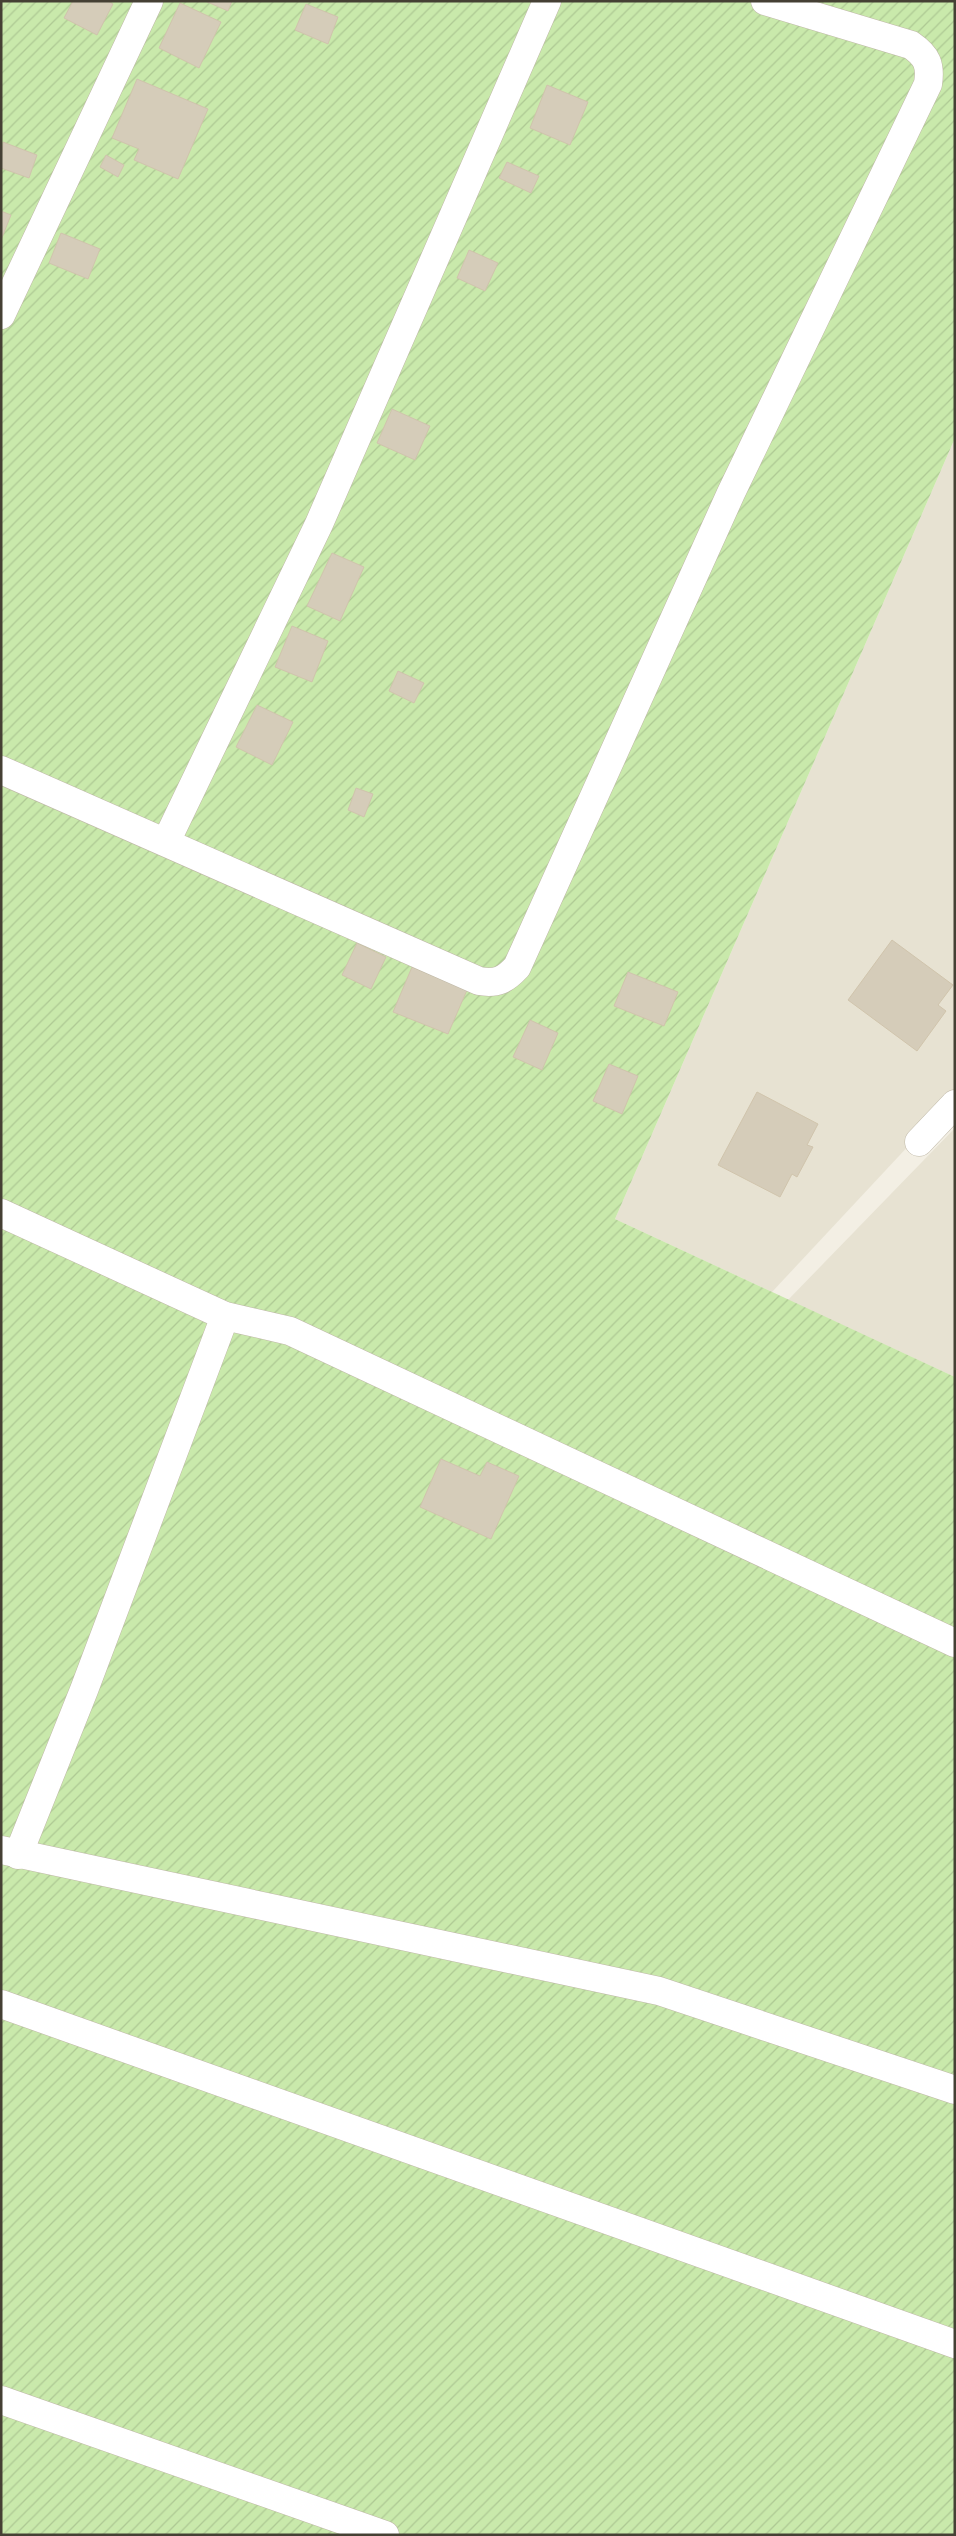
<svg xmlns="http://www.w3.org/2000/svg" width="956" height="2536" font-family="'Nunito Sans',sans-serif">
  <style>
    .residential { fill: #e7e2d2 }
    .garden { fill: url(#garden-furrows) }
    .building { fill: #d5ccb9; stroke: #d0c4ac }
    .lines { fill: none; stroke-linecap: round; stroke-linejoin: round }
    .minor-casing { stroke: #bfb8a7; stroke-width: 29 }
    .minor { stroke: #fff; stroke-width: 28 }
  </style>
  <defs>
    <pattern id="garden-furrows" width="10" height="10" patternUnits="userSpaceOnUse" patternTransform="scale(1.25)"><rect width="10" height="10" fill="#c9e9ab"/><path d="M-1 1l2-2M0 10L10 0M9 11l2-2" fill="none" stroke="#aec994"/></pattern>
  </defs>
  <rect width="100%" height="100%" fill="#f3efe4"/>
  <!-- residential -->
  <g class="residential">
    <path d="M955,438V1096L772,1292L615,1219Z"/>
    <path d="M955,1128V1377L788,1300Z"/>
  </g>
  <!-- garden -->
  <path class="garden" d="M1,1H955V438L615,1219L955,1377V2535H1Z"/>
  <!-- building -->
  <g class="building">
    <path d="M73,1H108L113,4L97,35L64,18Z"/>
    <path d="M205,1H232L228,11Z"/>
    <path d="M180,3L221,22L199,68L159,48Z"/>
    <path d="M306,4L338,17L328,44L295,30Z"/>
    <path d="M137,79L208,109L178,179L134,160L139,149L112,138Z"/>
    <path d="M547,85L588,102L570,145L530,128Z"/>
    <path d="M3,142L37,155L29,178L1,168Z"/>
    <path d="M106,155L124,165L118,177L100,167Z"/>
    <path d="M507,162L539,176L531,193L499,178Z"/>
    <path d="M1,211L11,215L1,240Z"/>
    <path d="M61,233L100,249L88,279L49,263Z"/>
    <path d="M469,250L498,263L485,291L457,278Z"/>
    <path d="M392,409L430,426L415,460L377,443Z"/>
    <path d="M332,553L364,567L340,621L307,606Z"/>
    <path d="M292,626L328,641L312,682L275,667Z"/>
    <path d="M398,671L424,683L414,703L389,691Z"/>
    <path d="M257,705L293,722L272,765L236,747Z"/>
    <path d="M356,788L373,794L364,817L348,810Z"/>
    <path d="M892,940L953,985L938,1005L946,1011L917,1051L848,1000Z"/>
    <path d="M357,943L386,957L371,989L342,975Z"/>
    <path d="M412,967L467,990L448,1034L393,1012Z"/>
    <path d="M628,972L678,992L664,1026L614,1006Z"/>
    <path d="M530,1020L558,1033L542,1070L513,1057Z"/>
    <path d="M609,1064L638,1076L622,1114L593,1101Z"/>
    <path d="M757,1092L818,1124L807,1145L813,1147L797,1177L792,1174L780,1197L718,1165Z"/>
    <path d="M441,1459L480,1476L487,1462L519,1476L491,1539L420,1507Z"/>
  </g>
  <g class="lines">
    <defs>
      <g id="minor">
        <path d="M1,315L149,1"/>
        <path d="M1,770L479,981C497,984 505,980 517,967L731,493L928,84C931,65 927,56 911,45L765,1"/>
        <path d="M166,842L319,524L547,1"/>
        <path d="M919,1142L955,1104"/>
        <path d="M1,1213L225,1316L290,1331L955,1643"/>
        <path d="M1,1850L659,1991L955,2090"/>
        <path d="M18,1855L84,1690L225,1316"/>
        <path d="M1,2004L955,2344"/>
        <path d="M1,2400L385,2535"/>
      </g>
    </defs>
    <!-- minor casing -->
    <use href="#minor" class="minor-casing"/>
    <!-- minor -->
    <use href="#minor" class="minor"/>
  </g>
  <!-- border -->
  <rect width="956" height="2536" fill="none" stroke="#454034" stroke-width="5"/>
</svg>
